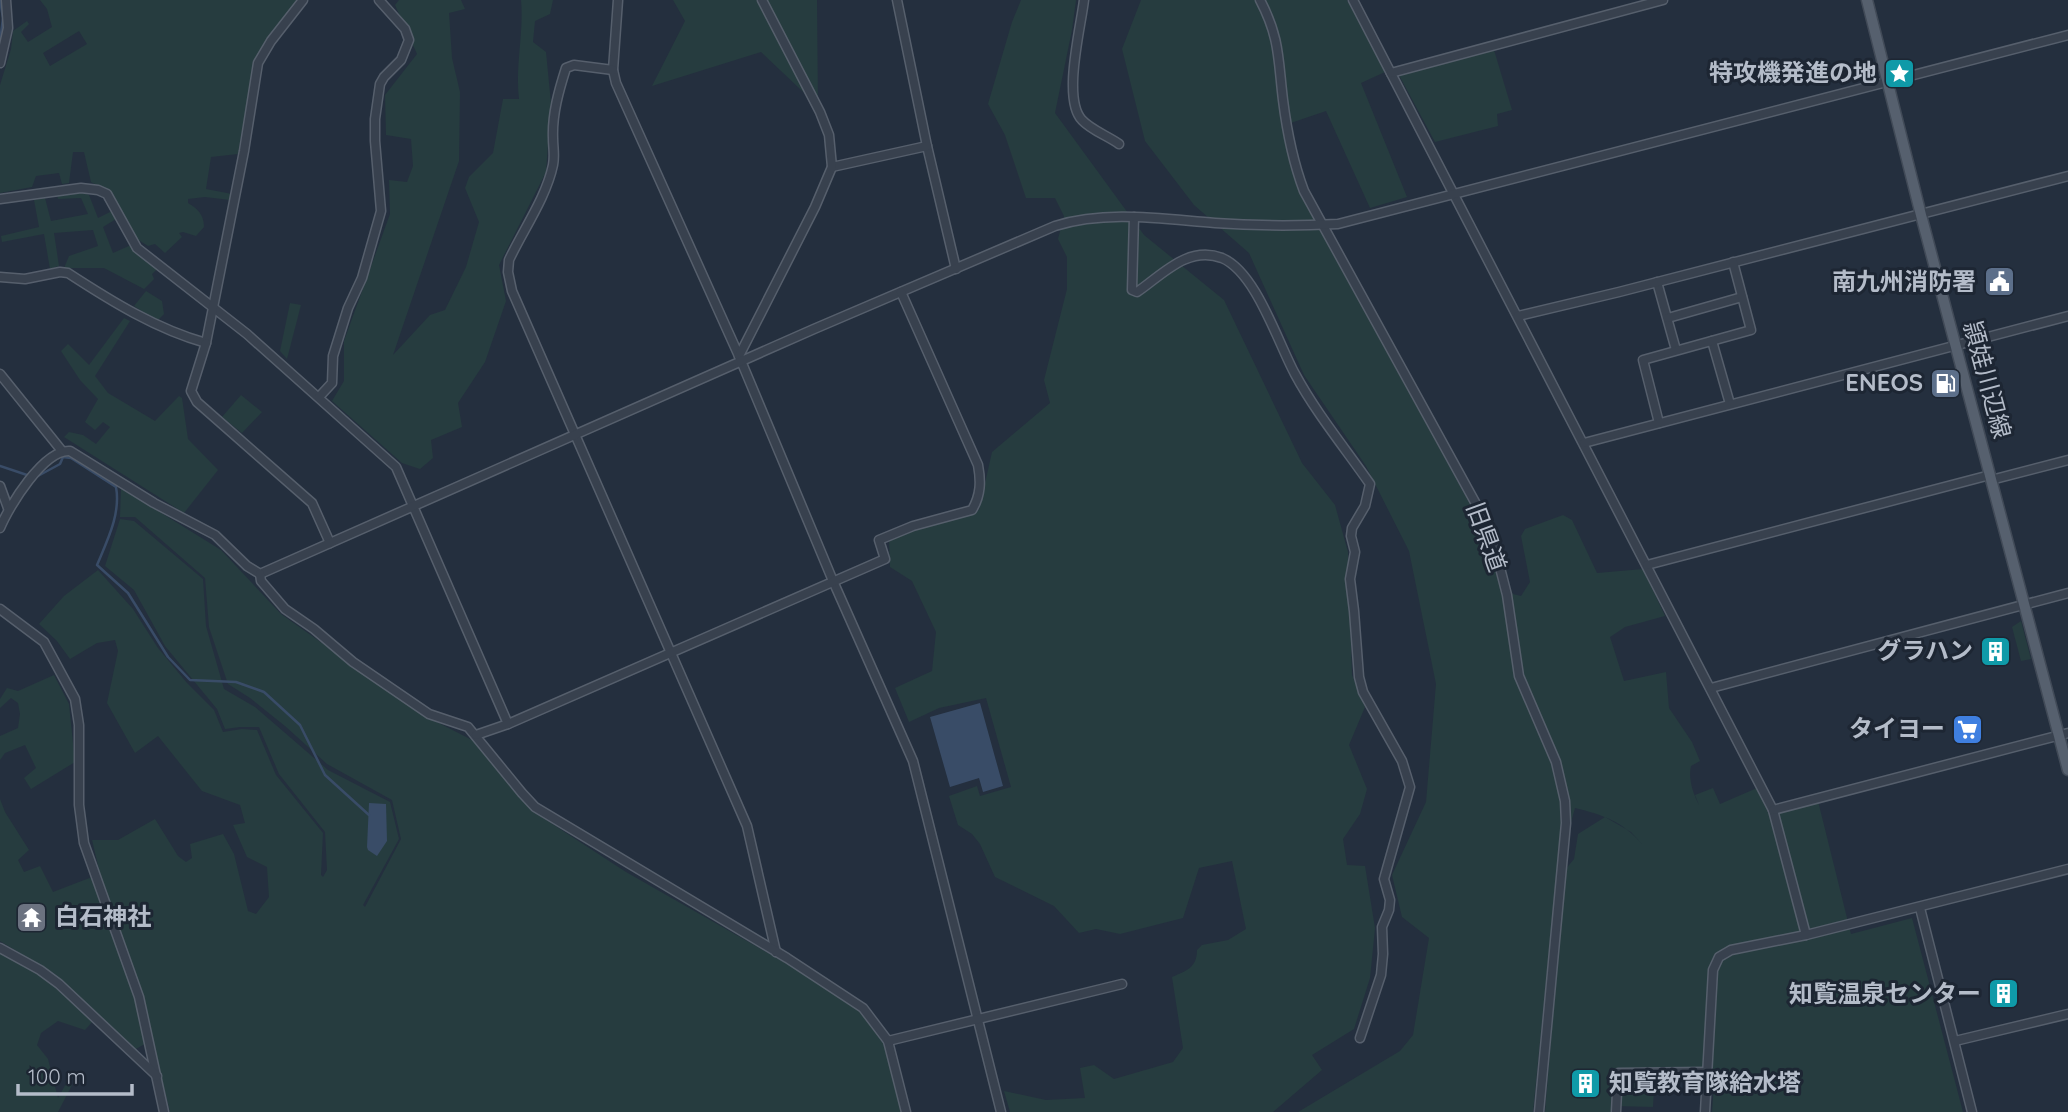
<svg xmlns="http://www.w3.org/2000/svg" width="2068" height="1112" font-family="Quicksand,'Noto Sans JP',sans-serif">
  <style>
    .green { fill: #263c3f; fill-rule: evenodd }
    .water { fill: #394c67 }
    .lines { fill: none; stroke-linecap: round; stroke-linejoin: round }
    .stream { stroke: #394c67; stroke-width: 2.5 }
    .minor-casing { stroke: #565f6c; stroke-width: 11 }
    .major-casing { stroke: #414a57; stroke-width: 13 }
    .minor { stroke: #38414e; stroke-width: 8 }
    .major { stroke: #56606e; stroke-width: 10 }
    .labels { text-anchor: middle; stroke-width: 6; stroke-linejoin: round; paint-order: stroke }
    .poi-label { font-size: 24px; font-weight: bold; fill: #b4bcc9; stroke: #1d2633; text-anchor: end }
    .street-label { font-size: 24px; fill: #b4bcc9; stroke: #1d2633 }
  </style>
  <rect width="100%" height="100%" fill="#242f3e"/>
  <!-- green -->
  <g class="green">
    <path d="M40,0H300L254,63L238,154L211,157L206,189L232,194L230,200L205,197L188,199V203C198,209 204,215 204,227L196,236L183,232L179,233L182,237L165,253L155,244L148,246L137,239L110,193L91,182L84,152H73L69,183L62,184L59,173L36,176L32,187L0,193V85L11,49L13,31L27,21L29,24L21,32L28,42L52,27L47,9ZM79,31L87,44L50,66L43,53Z"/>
    <path d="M399,0H461L465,9L449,13L452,58L460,92L459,161L393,355L430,315L445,310L466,267L479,222L465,188L469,177L493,153L503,99H519C515,66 524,33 521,0H553L550,14L535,21L533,42L546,52L551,103L546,172L499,265L506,301L485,362L458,403L462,427L431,440L433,458L420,469L402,463L332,401L344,381V341L390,214L389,180L407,182L413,166L411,139L386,135L385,95L417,54L395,5Z"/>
    <path d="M673,0H817L818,106L761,52L652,86L685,21Z"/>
    <path d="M1021,0H1076L1072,30L1055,113L1144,235L1224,300L1302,463L1335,505L1348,552L1352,675L1365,707L1349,745L1367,789L1360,814L1343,839L1347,865L1365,866L1375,928L1370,978L1354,1029L1312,1055L1322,1070L1273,1112H1010L1004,1091L1046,1100L1085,1098L1080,1068L1094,1065L1114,1079L1173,1062L1183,1048L1172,977C1186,971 1197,968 1197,950L1202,945L1228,940L1246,929L1232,861L1199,868L1183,918L1120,934L1096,929L1079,933L1054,906L995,877L980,844L972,834L958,825L949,796L977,786L980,796L1011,787L986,698L939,708L909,722L895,688L932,671L936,632L912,581L890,567L889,539L933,523L956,519L979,510L992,452L1050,403L1044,380L1067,289V257L1058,239L1064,216L1055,198H1026L1005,135L988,104L1012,22Z"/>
    <path d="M1141,0H1347L1385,72L1361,83L1407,197L1370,208L1326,111L1282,126L1299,192L1470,504L1513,594L1521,596L1530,582L1521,536L1525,529L1563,515L1572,520L1597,573L1643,569L1665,616L1625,627L1610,637L1624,681L1666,672L1669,708L1692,742L1700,761L1691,766C1688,778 1693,794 1699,805L1695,795L1713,788L1720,804L1757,788L1770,814L1818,801L1851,934L1912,918L1963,1112H1712L1715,1069H1655L1653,1107L1613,1106L1612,1112H1545L1565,870L1574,859L1578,834L1605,817L1631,832L1642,844C1622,821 1603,815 1575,808L1557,872L1533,1112H1298L1400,1051L1413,1035L1429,938L1402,917L1392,875L1426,802L1436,684L1409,551L1366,466L1304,375L1249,253L1194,205L1145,141L1122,49Z"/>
    <path d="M1494,50L1512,110L1497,114L1498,126L1435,142L1400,77V74Z"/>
    <path d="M79,191L89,195L98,218L112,211L116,219L103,227L113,253L131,245L159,267L152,274L154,279L144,289L104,268H64L69,256L98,246L93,230L54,233L59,266L50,269L44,234L2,242L1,236L39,227L34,200L45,198L51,221L88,214L81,198L58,199L57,195Z"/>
    <path d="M146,291L162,301L164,314L157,321L134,306Z"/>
    <path d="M290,303L301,305L287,359L280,351Z"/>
    <path d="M124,318L130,321L95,376L108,393L155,421L179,396L182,398L188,439L218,470L184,513L64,437L69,432L83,435L96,444L110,427L103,422L95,430L85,422L98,399L80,380L61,351L68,344L89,365Z"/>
    <path d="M241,395L262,412L242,433L222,417Z"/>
    <path d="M121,488L221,550L281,614L425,716L472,740L537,814L626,872L824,985L861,1011L886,1045L904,1112H170L152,1040L134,1050L55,974L0,941V799L5,812L29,850L18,860L24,872L40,866L53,892L100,874L92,840H118L155,819L178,856L186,862L192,858L190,844L223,834L234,854L248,911L256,914L269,897L267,867L247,857L233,825L245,823L240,805L202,791L158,736L135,753L107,703L118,651L115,640L97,643L70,659L57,641L39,624L64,596L98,570L133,609L158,648L187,683L214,710L223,732L242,729L257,730L276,775L323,833L321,875L323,877L327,870L325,832L279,774L259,727H240L225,729L217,709L165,646L134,590L105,566L120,519L134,521L203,579L206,626L224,689L255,707L328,770L390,802L399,839L363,905L365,907L401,839L392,800L327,764L285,726L250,698L228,684L209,627L205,578L135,517H120Z"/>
    <path d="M2021,621L2031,659L2021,661L2012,627Z"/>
    <path d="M54,675L69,704L75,762L31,789L24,778L36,768L25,745L5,753L0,760V736L18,728L20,714L18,703L11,698L0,708V699L7,688L18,691Z"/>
    <path d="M0,951L41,975L93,1021L85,1030L58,1021L41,1033L37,1045L48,1059L58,1098L67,1082L72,1085L58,1112H0Z"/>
  </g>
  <!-- water -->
  <g class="water">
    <path d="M980,703L1003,786L983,792L979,778L950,787L930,717Z"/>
    <path d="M369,803L386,804L387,841L377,856L368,850L367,847Z"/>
  </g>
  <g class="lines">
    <!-- stream -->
    <g class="stream">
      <path d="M0,42L3,18L0,0"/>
      <path d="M0,466L30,476"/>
      <path d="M36,477L60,464L63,457L71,458L116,487C121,514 107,541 97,565L128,593L168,657L190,680L236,682L264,692L300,725L325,775L369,815"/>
    </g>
    <defs>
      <g id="minor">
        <path d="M618,0L613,70L616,83L739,356L833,581L913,761L1001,1112"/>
        <path d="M897,0L927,146L956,269"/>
        <path d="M1084,0C1081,27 1062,99 1082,120C1091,130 1108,136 1119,144"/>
        <path d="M1260,0C1280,38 1278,59 1283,100C1287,132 1293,162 1304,191L1481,513L1496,552L1507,595L1519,676L1556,762L1565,801L1566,823L1539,1112"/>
        <path d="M1353,0L1773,810L1806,935"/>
        <path d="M0,63L8,28L6,0"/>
        <path d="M613,70L574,65L566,68C559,90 552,114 553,138C553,148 555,155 553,165C546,198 523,230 509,260L508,272L512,291L747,826L776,952"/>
        <path d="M1391,73L1663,0"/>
        <path d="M832,167L927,146"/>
        <path d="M0,199L81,188L98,190L107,194L137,248L247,334L396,467L508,724"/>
        <path d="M1134,217L1132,290L1137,292C1162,275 1188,245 1222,258C1256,272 1278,343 1295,374C1316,413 1345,448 1370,484L1365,506L1352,528L1351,536L1355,552L1350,579L1354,611L1359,677L1363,692L1402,761L1410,787L1384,879L1390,900L1389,910L1382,927L1383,954L1381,975L1360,1038"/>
        <path d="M0,277L25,279L60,272L68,273C111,301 156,329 206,343L244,151L258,63L271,41L303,0"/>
        <path d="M1657,282L1676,350"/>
        <path d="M1518,316L1619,292L2068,176"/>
        <path d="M1668,318L1742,297"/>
        <path d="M1712,341L1730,404"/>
        <path d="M206,343L191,391L197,402L312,503L330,543"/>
        <path d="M739,356L815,207L832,167L829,135L820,112L762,0"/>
        <path d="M0,374L62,451"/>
        <path d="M319,397L332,383L333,356L348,308L362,278L381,211L375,141V119L380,84L384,77L401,60L409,40L405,29L379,0"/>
        <path d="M1659,423L1643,360L1751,330L1733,262"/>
        <path d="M1584,443L2068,316"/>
        <path d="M1991,480L2068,460"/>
        <path d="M0,486L8,508"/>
        <path d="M0,528C9,506 44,449 70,451L154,503L215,535L247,566L260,574L814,329L1055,226C1107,210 1162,219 1215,223C1256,226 1297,226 1338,224L2068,35"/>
        <path d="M1647,565L1990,475"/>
        <path d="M260,574L261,581L285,609L314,629L353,662L429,714L468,727L522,793L535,807L787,958L863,1008L888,1041L906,1112"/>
        <path d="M0,609L44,642L75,699L79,725V805L84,843L139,997L164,1112"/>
        <path d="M1711,688L2068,593"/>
        <path d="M476,735L508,724L885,559L879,540L913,526L972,510C981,495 981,481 978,465L901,292"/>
        <path d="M1773,810L2068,733"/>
        <path d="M1920,908L1972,1112"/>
        <path d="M0,948L40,970L59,984L157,1076"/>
        <path d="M888,1041L1122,984"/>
        <path d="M1955,1041L2068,1014"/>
        <path d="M1616,1112L1618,1073L1707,1072"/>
        <path d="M1705,1112L1713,970L1719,957L1731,950L1806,935L2068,869"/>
      </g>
      <path id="major" d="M1867,0L1921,215L2068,770"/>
    </defs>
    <!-- minor casing -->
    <use href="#minor" class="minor-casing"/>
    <!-- major casing -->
    <use href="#major" class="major-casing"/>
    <!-- minor -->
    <use href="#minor" class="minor"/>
    <!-- major -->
    <use href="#major" class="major"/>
  </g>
  <!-- icons -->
  <defs>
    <symbol id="sight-square" viewBox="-11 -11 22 22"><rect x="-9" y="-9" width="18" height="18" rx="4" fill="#0f9aa8" stroke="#1d2633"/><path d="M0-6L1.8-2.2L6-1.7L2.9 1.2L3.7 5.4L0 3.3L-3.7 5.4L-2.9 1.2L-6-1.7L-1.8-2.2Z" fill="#fff"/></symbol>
    <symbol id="civic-square" viewBox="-11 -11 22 22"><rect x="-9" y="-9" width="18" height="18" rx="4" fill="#5c6f8a" stroke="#1d2633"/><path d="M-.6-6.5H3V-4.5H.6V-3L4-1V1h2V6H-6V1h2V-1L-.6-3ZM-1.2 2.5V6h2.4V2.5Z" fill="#fff"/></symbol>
    <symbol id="fuel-square" viewBox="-11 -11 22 22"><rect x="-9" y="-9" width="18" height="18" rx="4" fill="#5c6f8a" stroke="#1d2633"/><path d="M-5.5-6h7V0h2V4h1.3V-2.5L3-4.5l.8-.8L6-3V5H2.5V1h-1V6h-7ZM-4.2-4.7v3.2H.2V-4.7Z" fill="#fff"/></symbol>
    <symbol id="building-square" viewBox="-11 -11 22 22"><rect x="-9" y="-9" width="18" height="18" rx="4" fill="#0f9aa8" stroke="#1d2633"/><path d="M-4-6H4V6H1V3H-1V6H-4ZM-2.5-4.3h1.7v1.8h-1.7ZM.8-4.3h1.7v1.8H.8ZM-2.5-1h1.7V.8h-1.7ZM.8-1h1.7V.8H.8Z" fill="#fff"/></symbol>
    <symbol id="supermarket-square" viewBox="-11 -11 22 22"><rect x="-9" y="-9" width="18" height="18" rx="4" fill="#3f7fe0" stroke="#1d2633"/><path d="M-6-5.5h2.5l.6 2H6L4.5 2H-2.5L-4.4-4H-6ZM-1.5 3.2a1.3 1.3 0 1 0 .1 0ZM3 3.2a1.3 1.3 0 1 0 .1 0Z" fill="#fff"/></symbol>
    <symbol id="temple-square" viewBox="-11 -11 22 22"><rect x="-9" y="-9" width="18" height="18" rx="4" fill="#6b7280" stroke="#1d2633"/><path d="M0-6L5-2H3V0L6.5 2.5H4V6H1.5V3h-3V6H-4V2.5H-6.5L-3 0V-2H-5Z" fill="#fff"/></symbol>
  </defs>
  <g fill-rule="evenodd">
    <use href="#sight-square" x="1882" y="56" width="35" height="35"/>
    <use href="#civic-square" x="1982" y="264" width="35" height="35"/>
    <use href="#fuel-square" x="1928" y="366" width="35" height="35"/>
    <use href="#building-square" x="1978" y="634" width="35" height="35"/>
    <use href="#supermarket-square" x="1950" y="712" width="35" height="35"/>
    <use href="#temple-square" x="14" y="900" width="35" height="35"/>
    <use href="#building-square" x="1986" y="976" width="35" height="35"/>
    <use href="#building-square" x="1568" y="1066" width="35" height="35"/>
  </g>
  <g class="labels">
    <!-- poi labels -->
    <g class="poi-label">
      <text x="1877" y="81">特攻機発進の地</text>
      <text x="1976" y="290">南九州消防署</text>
      <text x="1923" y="391">ENEOS</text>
      <text x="1973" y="659">グラハン</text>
      <text x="1945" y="737">タイヨー</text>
      <text x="55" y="925" text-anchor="start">白石神社</text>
      <text x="1981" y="1002">知覧温泉センター</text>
      <text x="1609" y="1091" text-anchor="start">知覧教育隊給水塔</text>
    </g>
    <!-- street labels -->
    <g class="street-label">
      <text transform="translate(1987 380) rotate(75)" y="8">頴娃川辺線</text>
      <text transform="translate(1486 537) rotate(70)" y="8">旧県道</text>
    </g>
  </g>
  <!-- scale -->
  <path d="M18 1084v10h114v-10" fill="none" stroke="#b4bcc9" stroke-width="3.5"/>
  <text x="28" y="1084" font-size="21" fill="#b4bcc9" stroke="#1d2633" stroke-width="5" paint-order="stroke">100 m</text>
</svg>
